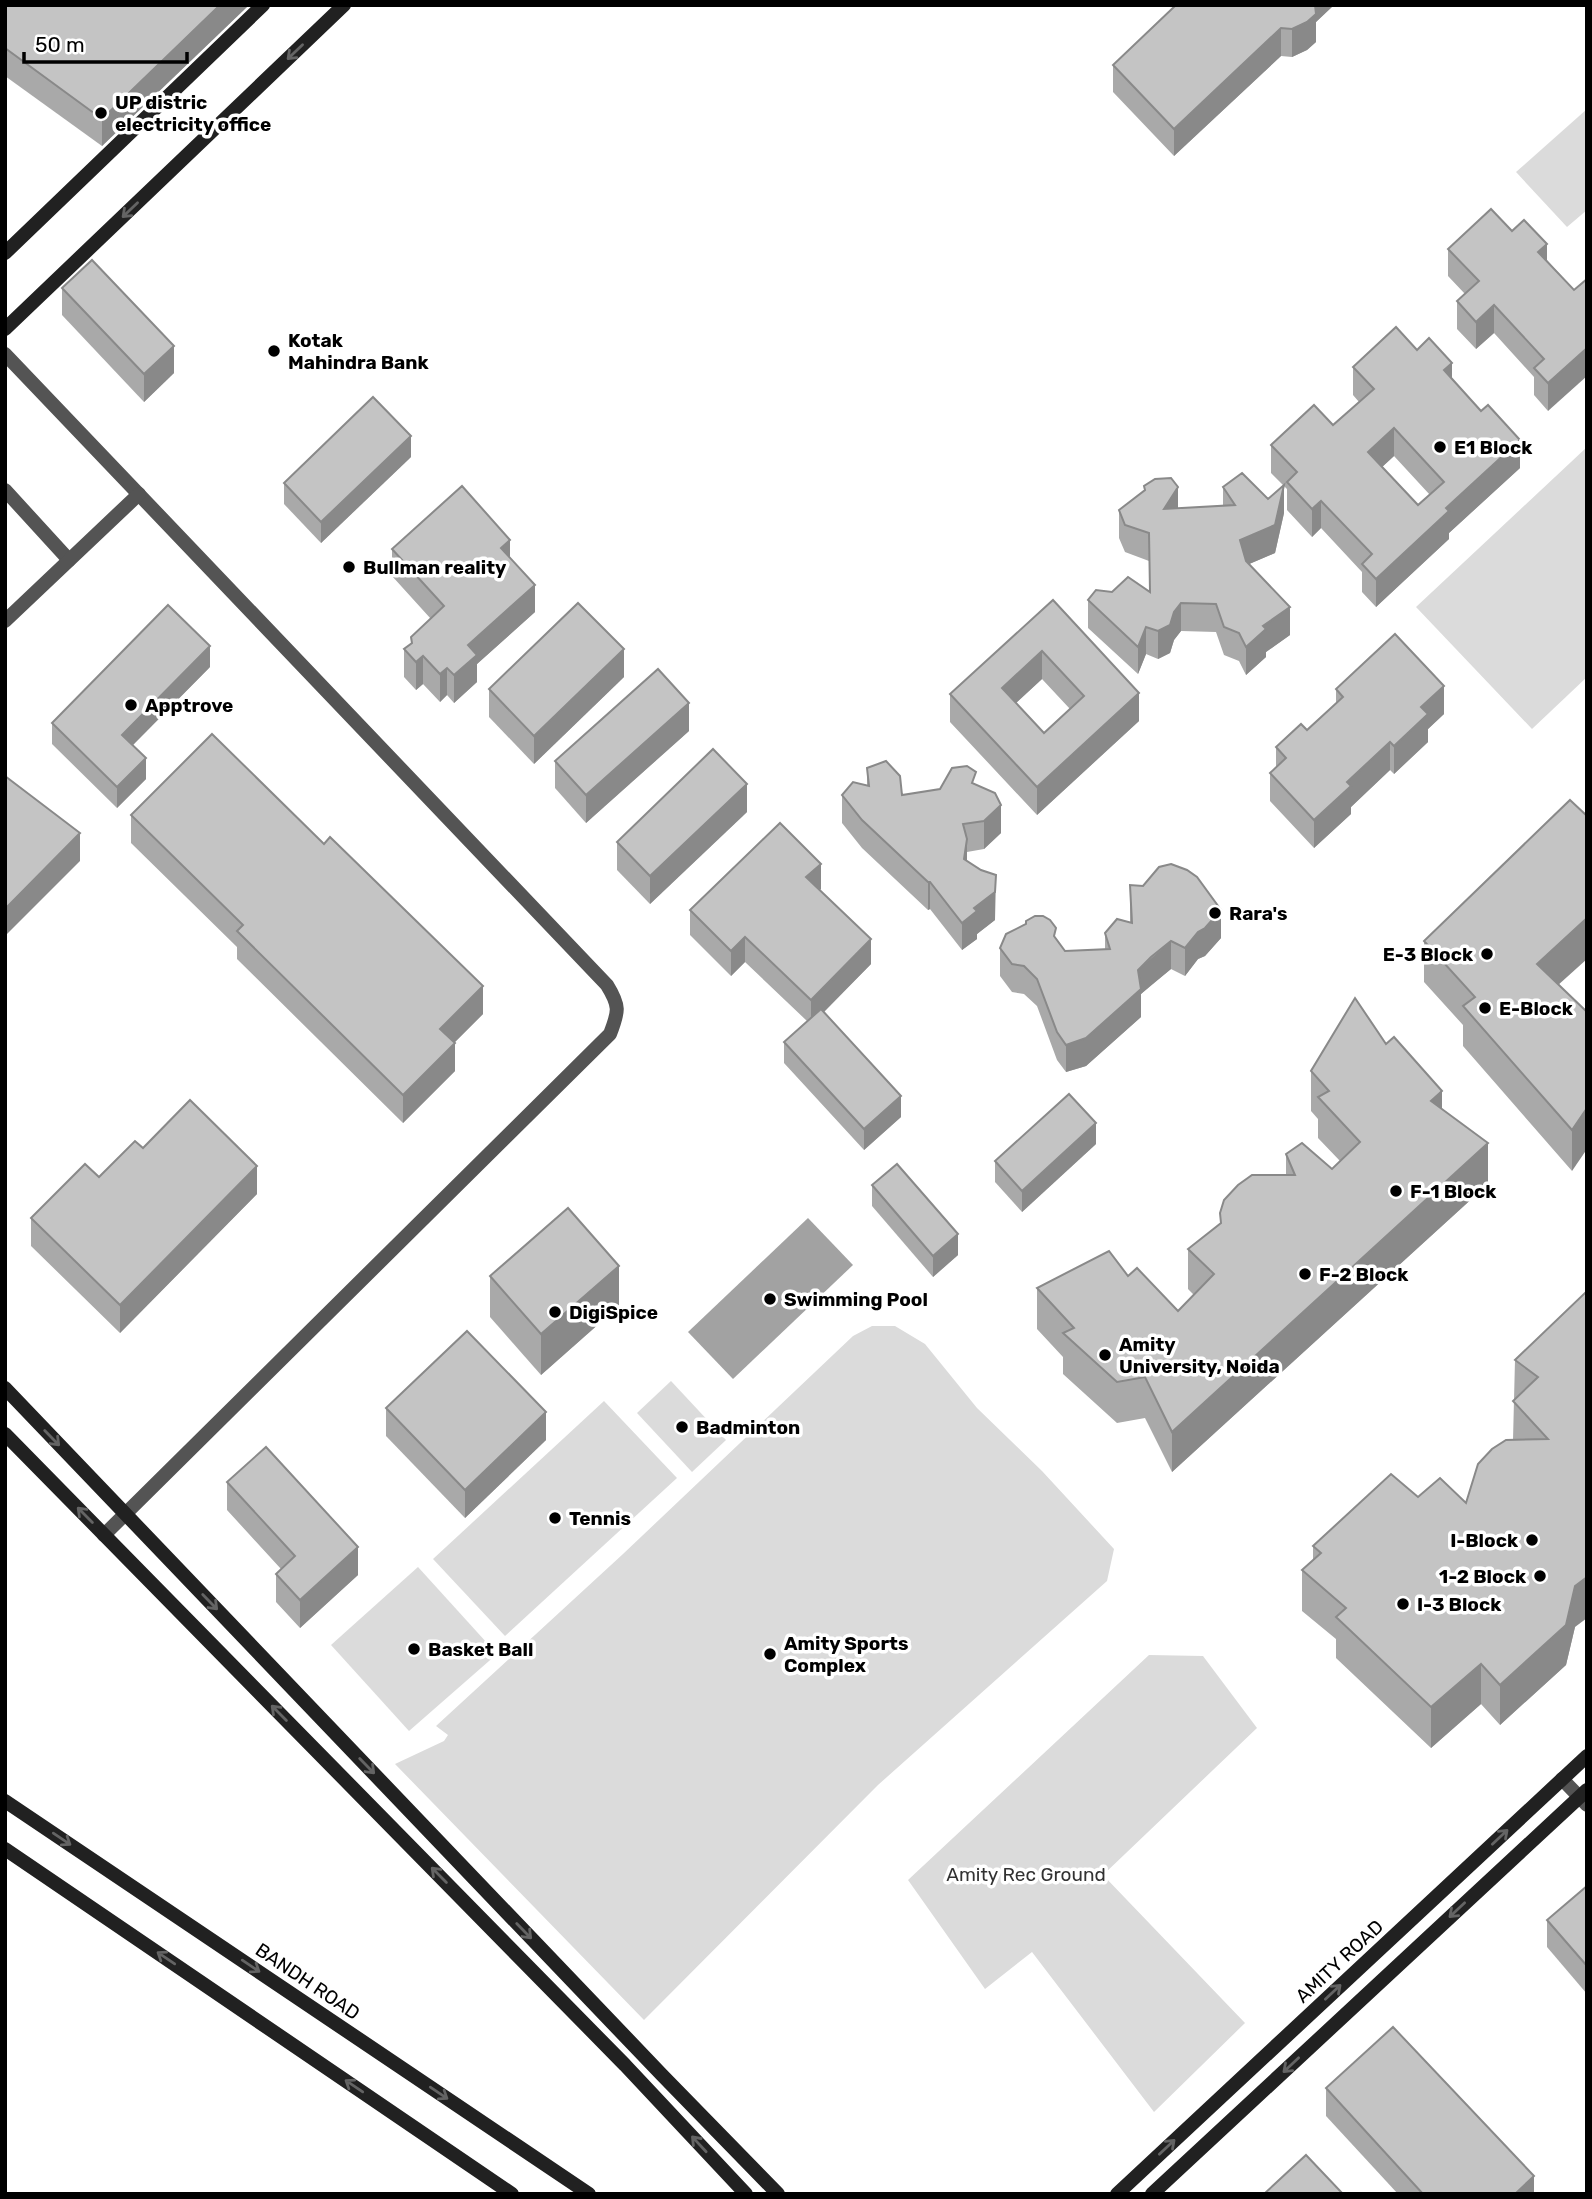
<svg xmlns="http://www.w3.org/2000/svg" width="1592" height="2199" font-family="Rubik,sans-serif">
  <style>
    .green { fill: #dbdbdb }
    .water { fill: #a2a2a2 }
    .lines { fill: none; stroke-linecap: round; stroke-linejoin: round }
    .street { stroke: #545454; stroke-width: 14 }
    .secondary { stroke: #212121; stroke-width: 14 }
    .wall { fill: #a9a9a9; fill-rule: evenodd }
    .shaded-wall { fill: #898989 }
    .building { fill: #c4c4c4; stroke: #898989; stroke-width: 2; fill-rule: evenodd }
    .oneway { stroke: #646464 }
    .poi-dot { fill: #000; stroke: #fff; stroke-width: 2.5 }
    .labels { text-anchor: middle; stroke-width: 7; stroke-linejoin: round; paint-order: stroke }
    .poi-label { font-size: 19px; font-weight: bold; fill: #000; stroke: #fff; text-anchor: start }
    .park-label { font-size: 19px; fill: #323232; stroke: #fff }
    .street-label { font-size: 19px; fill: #000; stroke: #fff }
  </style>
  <rect width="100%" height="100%" fill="#fff"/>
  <!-- green -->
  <g class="green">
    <path d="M1587,109V210L1567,227L1516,172Z"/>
    <path d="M1587,447V677L1532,729L1416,607Z"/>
    <path d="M872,1326H895L925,1344L977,1408L1042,1471L1114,1549L1107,1581L878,1785L644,2020L395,1764L444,1741L448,1735L436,1726L623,1554L853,1336Z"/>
    <path d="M671,1381L726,1440L692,1472L637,1413Z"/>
    <path d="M604,1401L677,1478L505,1636L433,1559Z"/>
    <path d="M418,1567L497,1654L409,1731L331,1645Z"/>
    <path d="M1149,1655L1203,1656L1257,1728L1103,1875L1245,2023L1154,2112L1032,1952L985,1989L908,1880Z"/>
  </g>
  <!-- water -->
  <path class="water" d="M808,1218L853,1265L733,1379L688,1332Z"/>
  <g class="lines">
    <!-- street -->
    <g class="street">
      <path d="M5,354L607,985C620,1006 619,1011 610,1034L104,1535"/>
      <path d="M5,490L69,560"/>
      <path d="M5,621L139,494"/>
      <path d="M1562,1779L1587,1805"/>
    </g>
    <!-- secondary -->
    <g class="secondary">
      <path d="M5,253L263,5"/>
      <path d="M5,329L344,5"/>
      <path d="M5,1388L662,2075L778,2194"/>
      <path d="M5,1434L625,2065L746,2194"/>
      <path d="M5,1801L589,2194"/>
      <path d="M5,1849L512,2194"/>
      <path d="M1117,2194L1587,1756"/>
      <path d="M1152,2194L1587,1790"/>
    </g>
  </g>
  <!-- wall -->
  <g class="wall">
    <path d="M5,5H249L102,146L5,76Z"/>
    <path d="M1176,5H1334L1316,22V42L1307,50L1292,57L1281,56L1174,156L1113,92V65Z"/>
    <path d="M1512,231L1547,260L1574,290L1548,411L1534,395V377L1494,333L1476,349L1457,329V301L1465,294L1448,276V249Z"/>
    <path d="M62,288L174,373L144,402L62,315Z"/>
    <path d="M1417,350L1452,379L1520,468L1449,533V539L1376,607L1362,592V572L1321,528L1312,537L1287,510V489L1284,486V513L1275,553L1249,564L1290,635L1266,652V657L1246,675L1239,661L1224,655L1216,632L1181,631L1174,640L1170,653L1158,659L1146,654L1138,674L1088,628V600L1112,592H1150L1149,561L1125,552L1119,538V510L1144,491V486L1178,508L1223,506V487L1268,499L1283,485L1271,473V445L1333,425L1359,402L1353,395V367ZM1394,456L1430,495L1418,505L1382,467Z"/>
    <path d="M411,457L321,543L284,504V483Z"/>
    <path d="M392,549L510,557L535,612L477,664V682L454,703L447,695L440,702L423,684L416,690L404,677V649L411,644V637L431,619L392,576Z"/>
    <path d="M1053,600L1139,721L1037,815L950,722V694ZM1042,679L1070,709L1044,733L1016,703Z"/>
    <path d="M210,667L133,745L146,779L117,808L52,744V723Z"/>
    <path d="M624,677L534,764L489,717V689Z"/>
    <path d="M1336,689L1444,714L1428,729V742L1394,774L1390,770L1351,807V814L1314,848L1270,801V773L1276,767V747L1307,730L1336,704Z"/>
    <path d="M689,731L586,823L555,788V761Z"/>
    <path d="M867,768L902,795L976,785L1001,833L984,849L967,852V861L995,920L977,934V939L962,950L930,909L928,910L862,848L842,823V795L867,785Z"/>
    <path d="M747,812L650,904L617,870V842Z"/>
    <path d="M131,815L483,1014L454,1043L455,1071L403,1123L237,959V947L131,843Z"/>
    <path d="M1130,885L1221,938L1205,956L1198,959L1185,976L1171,969L1151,985L1141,994V1017L1086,1066L1066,1072L1057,1060L1037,1006L1024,994L1012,992L1000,976V948L1056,938L1065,951L1105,950V933L1130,923Z"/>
    <path d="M821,889L819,890L871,964L824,1012L901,1117L864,1150L784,1063V1042L807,1021L745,962L731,976L690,935V910Z"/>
    <path d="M1424,941L1559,985L1587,1012L1572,1171L1463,1046V1025L1424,982Z"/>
    <path d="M1386,1044L1442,1109L1488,1184L1172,1472L1145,1418L1117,1423L1063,1374V1357L1037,1329V1288L1128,1276L1178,1311L1194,1295L1188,1289V1249L1220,1224V1213L1286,1175V1154L1332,1169L1340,1161L1318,1138V1119L1311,1111V1071Z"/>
    <path d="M1096,1144L1022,1212L995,1182V1161Z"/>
    <path d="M143,1148L257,1194L120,1333L31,1246V1218L99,1177Z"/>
    <path d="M872,1185L958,1255L933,1277L872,1206Z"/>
    <path d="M490,1276L619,1306L541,1375L490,1317Z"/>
    <path d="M1587,1291L1575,1627L1566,1665L1500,1725L1481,1704L1431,1748L1336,1658V1639L1302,1611V1570L1313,1560V1546L1418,1497L1466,1503L1513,1440L1515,1360Z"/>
    <path d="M386,1408L546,1440L465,1518L386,1436Z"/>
    <path d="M227,1482L358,1575L300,1628L276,1602V1574L281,1569L227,1510Z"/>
    <path d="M1587,1886V1994L1547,1947V1920Z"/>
    <path d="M1326,2088L1534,2194H1398L1326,2116Z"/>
  </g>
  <!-- shaded-wall -->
  <g class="shaded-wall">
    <path d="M220,5H249L102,146V119Z"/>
    <path d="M1315,5H1334L1316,22V42L1307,50L1292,57V29Z"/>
    <path d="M1281,28V56L1174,156V129Z"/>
    <path d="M1547,244V272L1538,252Z"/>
    <path d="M1494,305V333L1476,349V322Z"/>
    <path d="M174,346V373L144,402V374Z"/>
    <path d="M1587,348V376L1548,411V383Z"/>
    <path d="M1452,363V390L1444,370Z"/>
    <path d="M1394,428V456L1368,480V452Z"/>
    <path d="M411,436V457L321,543V522Z"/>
    <path d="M1520,440V468L1449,533V539L1376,607V579L1446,508Z"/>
    <path d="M1284,485V513L1275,553L1240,568V540Z"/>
    <path d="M1178,487V515L1164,509Z"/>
    <path d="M1321,501V528L1312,537V509Z"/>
    <path d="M510,540V567L501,548Z"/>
    <path d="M535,585V612L477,664V682L454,703V675L468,645Z"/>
    <path d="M1181,603V631L1174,640L1170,653L1158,659V631Z"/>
    <path d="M1290,607V635L1266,652V657L1246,675V647L1263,626Z"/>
    <path d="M1146,627V654L1138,674V647Z"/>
    <path d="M210,646V667L122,756V735Z"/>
    <path d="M624,649V677L534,764V736Z"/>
    <path d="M1042,651V679L1002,716V688Z"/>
    <path d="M423,656V684L416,690V662Z"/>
    <path d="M447,668V695L440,702V674Z"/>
    <path d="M1444,686V714L1428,729V742L1394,774V746L1421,707Z"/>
    <path d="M1139,693V721L1037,815V787Z"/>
    <path d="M689,703V731L586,823V795Z"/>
    <path d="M1390,742V770L1351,807V814L1314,848V820L1347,782Z"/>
    <path d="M146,758V779L117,808V787Z"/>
    <path d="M747,784V812L650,904V876Z"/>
    <path d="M1001,805V833L984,849V821Z"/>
    <path d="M80,833V861L5,936V909Z"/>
    <path d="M967,839V867L964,859Z"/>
    <path d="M821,864V889L806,902V877Z"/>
    <path d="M996,875L995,920L977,934V939L962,950V923L974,908Z"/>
    <path d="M928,882H930V909L928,910Z"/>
    <path d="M1221,910V938L1205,956L1198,959L1185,976V948L1198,932Z"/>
    <path d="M1587,918V959L1537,1004V964Z"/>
    <path d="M745,937V962L731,976V951Z"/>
    <path d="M871,939V964L811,1025V1000Z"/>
    <path d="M1171,941V969L1141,994V1017L1086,1066L1066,1072V1045L1138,970Z"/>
    <path d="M483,986V1014L440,1057V1029Z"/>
    <path d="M455,1043V1071L403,1123V1095Z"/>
    <path d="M1442,1091V1131L1431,1101Z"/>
    <path d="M901,1096V1117L864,1150V1129Z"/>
    <path d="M1587,1108V1149L1572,1171V1130Z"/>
    <path d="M1096,1123V1144L1022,1212V1191Z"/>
    <path d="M1488,1143V1184L1172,1472V1432Z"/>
    <path d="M257,1166V1194L120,1333V1305Z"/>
    <path d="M958,1234V1255L933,1277V1256Z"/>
    <path d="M619,1266V1306L541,1375V1334Z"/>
    <path d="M546,1412V1440L465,1518V1490Z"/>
    <path d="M358,1547V1575L300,1628V1600Z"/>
    <path d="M1587,1577V1618L1575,1627L1566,1665L1500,1725V1685L1575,1586Z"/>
    <path d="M1481,1664V1704L1431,1748V1707Z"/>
    <path d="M1534,2176V2194H1515Z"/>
  </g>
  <!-- building -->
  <g class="building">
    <path d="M5,5H220L102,119L5,48Z"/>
    <path d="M1176,5H1315L1316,14L1307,22L1292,29L1281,28L1174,129L1113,65Z"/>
    <path d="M1491,209L1512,231L1524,220L1547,244L1538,252L1574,290L1587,279V348L1548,383L1534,368L1544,359L1494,305L1476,322L1457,301L1479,281L1448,249Z"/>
    <path d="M92,260L174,346L144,374L62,288Z"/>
    <path d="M1396,327L1417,350L1429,338L1452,363L1444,370L1481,411L1488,405L1520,440L1446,508L1449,511L1376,579L1362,564L1372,554L1321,501L1312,509L1287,482L1297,472L1271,445L1314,405L1333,425L1374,389L1353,367ZM1394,428L1444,482L1418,505L1368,452Z"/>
    <path d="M373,397L411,436L321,522L284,483Z"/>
    <path d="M1242,473L1268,499L1284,485L1275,525L1240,540L1246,561L1290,607L1263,626L1266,629L1246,647L1239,633L1224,627L1216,604L1181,603L1174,612L1170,625L1158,631L1146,627L1138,647L1088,600L1096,590L1112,592L1128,577L1150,592L1149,533L1125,525L1119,510L1145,490L1144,486L1155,479L1171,478L1178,487L1164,509L1235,505L1223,487Z"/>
    <path d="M462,486L510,540L501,548L535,585L468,645L477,655L454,675L447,668L440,674L423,656L416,662L404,649L412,643L411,637L444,606L392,549Z"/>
    <path d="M1053,600L1139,693L1037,787L950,694ZM1042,651L1084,696L1044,733L1002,688Z"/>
    <path d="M578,603L624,649L534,736L489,689Z"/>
    <path d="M168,605L210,646L122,735L146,758L117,787L52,723Z"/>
    <path d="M1395,634L1444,686L1421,707L1428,714L1394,746L1390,742L1347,782L1351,786L1314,820L1270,773L1286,758L1276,747L1301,724L1307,730L1343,697L1336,689Z"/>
    <path d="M658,669L689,703L586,795L555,761Z"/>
    <path d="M212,734L324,844L330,837L483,986L440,1029L455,1043L403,1095L237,931L243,925L131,815Z"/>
    <path d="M713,749L747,784L650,876L617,842Z"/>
    <path d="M886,761L900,776L902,795L940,789L952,768L967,766L976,772L972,783L995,793L1001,805L984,821L963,824L967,839L964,859L981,870L996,875L995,892L974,908L977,911L962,923L930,882H928L862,820L842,795L853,782L869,786L867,768Z"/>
    <path d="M5,776L80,833L5,909Z"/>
    <path d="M1570,800L1587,816V918L1537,964L1587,1012V1108L1572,1130L1463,1006L1475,997L1424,941Z"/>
    <path d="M780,823L821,864L806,877L871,939L811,1000L745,937L731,951L690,910Z"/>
    <path d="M1171,864L1187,870L1197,877L1221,910L1205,928L1198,932L1185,948L1171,941L1151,957L1138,970L1141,989L1086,1038L1066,1045L1057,1032L1037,979L1024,966L1012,964L1000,948L1006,934L1026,924V921L1035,916H1043L1050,920L1056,928L1054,936L1065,951L1110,949L1105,933L1117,919L1132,923L1130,885L1143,886L1159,867Z"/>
    <path d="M1355,998L1386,1044L1394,1037L1442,1091L1431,1101L1488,1143L1172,1432L1145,1377L1117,1382L1063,1333L1074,1328L1037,1288L1109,1251L1128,1276L1137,1268L1178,1311L1214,1274L1188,1249L1221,1223L1220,1213L1224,1200L1238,1185L1252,1175H1295L1286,1154L1302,1143L1332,1169L1360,1142L1318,1097L1329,1091L1311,1071Z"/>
    <path d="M821,1009L901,1096L864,1129L784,1042Z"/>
    <path d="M1069,1094L1096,1123L1022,1191L995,1161Z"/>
    <path d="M190,1100L257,1166L120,1305L31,1218L85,1164L99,1177L135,1141L143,1148Z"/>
    <path d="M897,1164L958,1234L933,1256L872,1185Z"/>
    <path d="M568,1208L619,1266L541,1334L490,1276Z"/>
    <path d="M1587,1291V1577L1575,1586L1566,1625L1500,1685L1481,1664L1431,1707L1336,1617L1346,1608L1302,1570L1321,1553L1313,1546L1391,1474L1418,1497L1440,1478L1466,1503L1478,1464L1492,1449L1506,1440L1548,1439L1513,1401L1538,1377L1515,1360Z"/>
    <path d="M467,1331L546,1412L465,1490L386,1408Z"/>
    <path d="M266,1447L358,1547L300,1600L276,1574L295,1556L227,1482Z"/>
    <path d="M1587,1886V1966L1547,1920Z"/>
    <path d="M1393,2027L1534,2176L1515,2194H1423L1326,2088Z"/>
    <path d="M1306,2155L1343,2194H1264Z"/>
  </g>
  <!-- one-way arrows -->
  <defs><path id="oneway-shaft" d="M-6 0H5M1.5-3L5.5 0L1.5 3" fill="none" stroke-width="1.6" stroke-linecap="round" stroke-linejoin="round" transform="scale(1.75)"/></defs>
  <g class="oneway">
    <use href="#oneway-shaft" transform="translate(295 52) rotate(136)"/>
    <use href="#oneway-shaft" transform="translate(130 210) rotate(136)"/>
    <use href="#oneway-shaft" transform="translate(52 1438) rotate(46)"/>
    <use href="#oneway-shaft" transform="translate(85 1515) rotate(-135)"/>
    <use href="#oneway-shaft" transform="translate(210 1602) rotate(46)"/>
    <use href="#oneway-shaft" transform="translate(279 1713) rotate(-135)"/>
    <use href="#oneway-shaft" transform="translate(367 1766) rotate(46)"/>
    <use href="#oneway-shaft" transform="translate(1500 1837) rotate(-43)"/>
    <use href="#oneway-shaft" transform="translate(62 1839) rotate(34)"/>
    <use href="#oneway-shaft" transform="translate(439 1875) rotate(-135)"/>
    <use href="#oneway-shaft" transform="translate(1457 1910) rotate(137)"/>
    <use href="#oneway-shaft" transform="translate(524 1931) rotate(46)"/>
    <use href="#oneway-shaft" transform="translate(166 1958) rotate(-146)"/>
    <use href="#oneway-shaft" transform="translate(251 1966) rotate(34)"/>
    <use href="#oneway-shaft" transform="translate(1333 1992) rotate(-43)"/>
    <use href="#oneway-shaft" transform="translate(1291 2065) rotate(137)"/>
    <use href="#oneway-shaft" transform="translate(354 2086) rotate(-146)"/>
    <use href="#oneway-shaft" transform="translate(439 2093) rotate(34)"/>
    <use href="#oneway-shaft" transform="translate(699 2144) rotate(-133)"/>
    <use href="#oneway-shaft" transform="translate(1167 2147) rotate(-43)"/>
  </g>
  <!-- markers -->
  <g class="poi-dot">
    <circle cx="101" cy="113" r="7"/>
    <circle cx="274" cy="351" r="7"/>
    <circle cx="1440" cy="447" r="7"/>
    <circle cx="349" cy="567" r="7"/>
    <circle cx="131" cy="705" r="7"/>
    <circle cx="1215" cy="913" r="7"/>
    <circle cx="1487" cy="954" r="7"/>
    <circle cx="1485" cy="1008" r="7"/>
    <circle cx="1396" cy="1191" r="7"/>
    <circle cx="1305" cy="1274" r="7"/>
    <circle cx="770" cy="1299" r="7"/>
    <circle cx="555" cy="1312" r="7"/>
    <circle cx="1105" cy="1355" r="7"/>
    <circle cx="682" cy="1427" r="7"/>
    <circle cx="555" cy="1518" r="7"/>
    <circle cx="1532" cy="1540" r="7"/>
    <circle cx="1540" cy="1576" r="7"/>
    <circle cx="1403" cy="1604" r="7"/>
    <circle cx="414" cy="1649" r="7"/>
    <circle cx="770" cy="1654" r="7"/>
  </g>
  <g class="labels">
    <!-- poi labels -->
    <g class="poi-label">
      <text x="115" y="109">UP distric<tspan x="115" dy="22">electricity office</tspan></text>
      <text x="288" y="347">Kotak<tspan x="288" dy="22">Mahindra Bank</tspan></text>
      <text x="1454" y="454">E1 Block</text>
      <text x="363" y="574">Bullman reality</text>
      <text x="145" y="712">Apptrove</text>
      <text x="1229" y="920">Rara's</text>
      <text x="1473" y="961" text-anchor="end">E-3 Block</text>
      <text x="1499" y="1015">E-Block</text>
      <text x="1410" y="1198">F-1 Block</text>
      <text x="1319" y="1281">F-2 Block</text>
      <text x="784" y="1306">Swimming Pool</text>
      <text x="569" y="1319">DigiSpice</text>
      <text x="1119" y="1351">Amity<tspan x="1119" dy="22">University, Noida</tspan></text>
      <text x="696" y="1434">Badminton</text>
      <text x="569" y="1525">Tennis</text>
      <text x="1518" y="1547" text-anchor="end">I-Block</text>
      <text x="1526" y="1583" text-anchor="end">1-2 Block</text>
      <text x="1417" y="1611">I-3 Block</text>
      <text x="784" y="1650">Amity Sports<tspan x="784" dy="22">Complex</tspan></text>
      <text x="428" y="1656">Basket Ball</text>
    </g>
    <!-- park labels -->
    <g class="park-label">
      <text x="1026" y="1881">Amity Rec Ground</text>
    </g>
    <!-- street labels -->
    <g class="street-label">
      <text transform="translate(1339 1961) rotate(-43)" y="7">AMITY ROAD</text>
      <text transform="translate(308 1981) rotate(34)" y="7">BANDH ROAD</text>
    </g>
  </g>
  <!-- border -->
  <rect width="1592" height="2199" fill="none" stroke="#000000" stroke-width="14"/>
  <!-- scale -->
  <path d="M24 52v10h163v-10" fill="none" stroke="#000000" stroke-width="3.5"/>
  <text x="35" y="52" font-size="21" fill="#000000" stroke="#ffffff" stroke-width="5" paint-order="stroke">50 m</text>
</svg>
